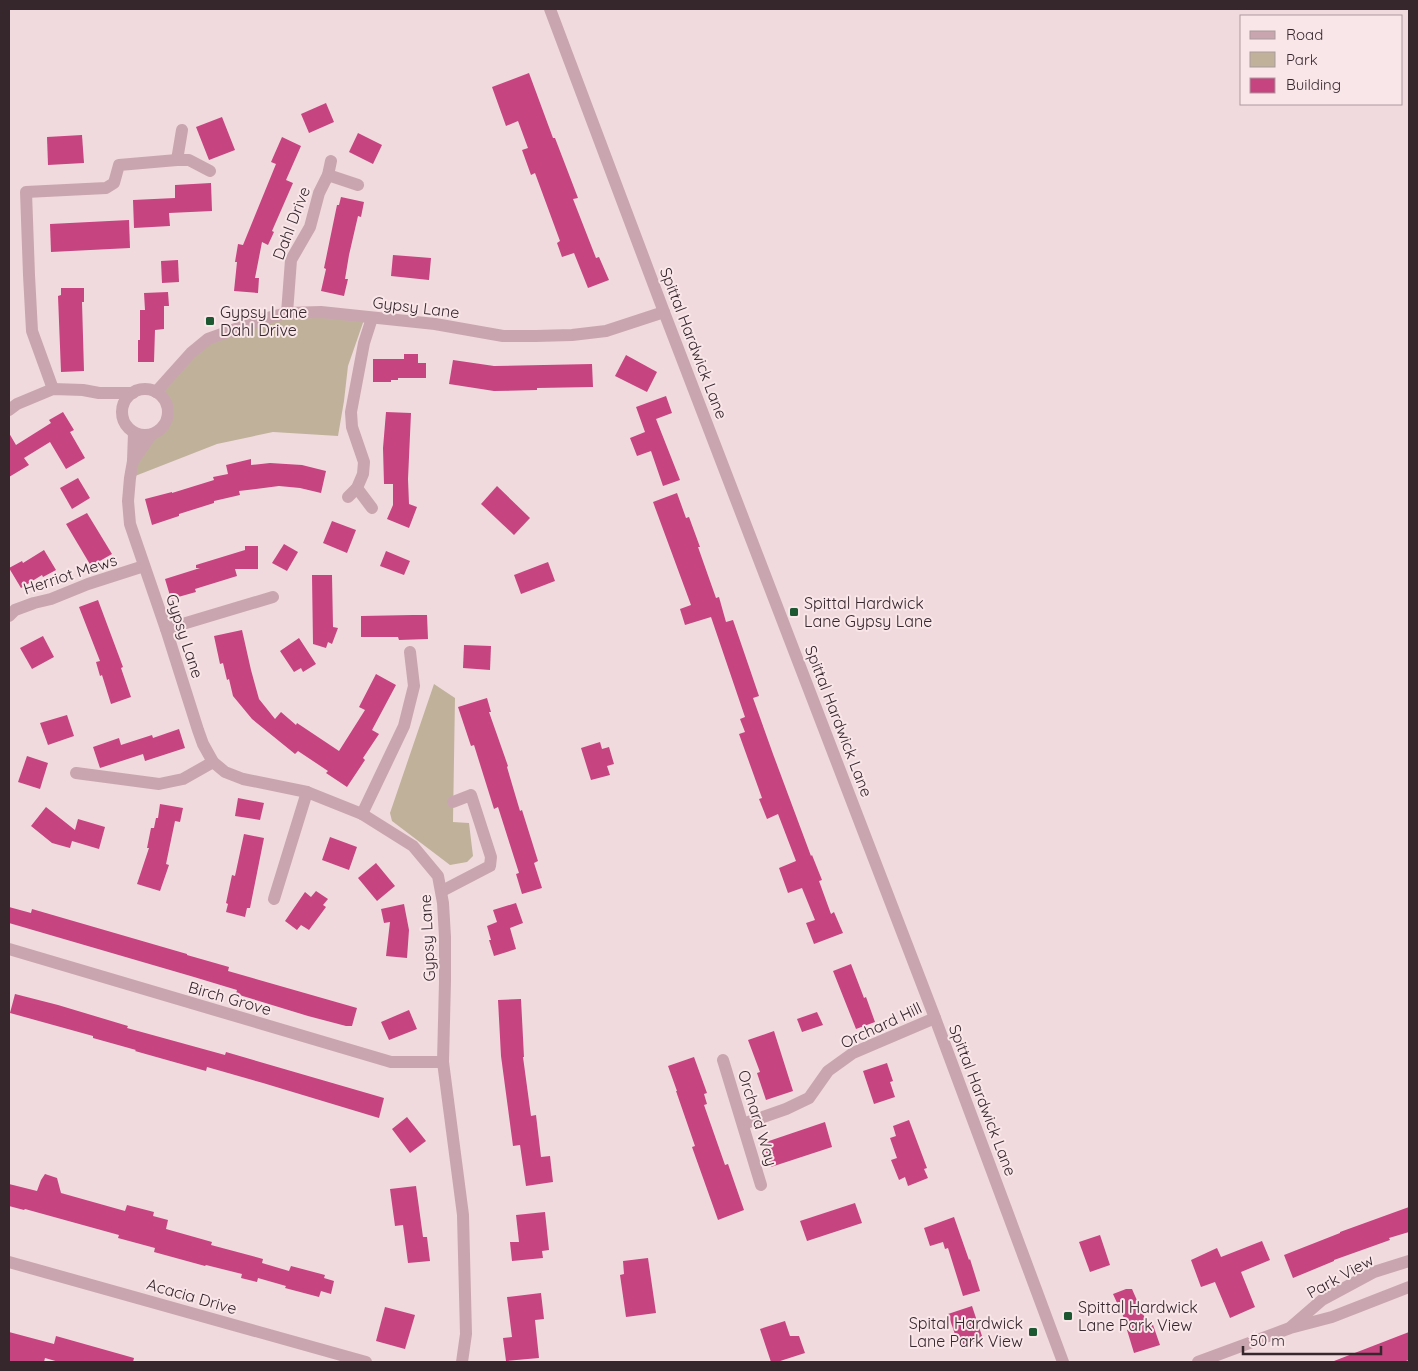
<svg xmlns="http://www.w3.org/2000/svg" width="1418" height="1371" font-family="Quicksand,sans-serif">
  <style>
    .green { fill: #c0b29a }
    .building { fill: #c64480 }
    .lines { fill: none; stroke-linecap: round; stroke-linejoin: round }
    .minor { stroke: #c9a6af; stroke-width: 12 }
    .tertiary { stroke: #c9a6af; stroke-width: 12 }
    .poi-dot { fill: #1d5732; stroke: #f9e6e9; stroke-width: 2 }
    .labels { text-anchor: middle; stroke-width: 4; stroke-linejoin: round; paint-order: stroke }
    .street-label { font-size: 16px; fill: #36272d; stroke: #f9e6e9 }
    .poi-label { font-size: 16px; fill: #36272d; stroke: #f9e6e9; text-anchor: start }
  </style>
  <rect width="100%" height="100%" fill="#f1dade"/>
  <!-- green -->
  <g class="green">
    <path d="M365,317L348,366L344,401L338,436L273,432L217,444L130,478L139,435C164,438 178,414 161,395L191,353L263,319Z"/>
    <path d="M434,684L455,698L453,822L469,823L473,856L467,862L450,865L392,821L390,813Z"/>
  </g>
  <!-- building -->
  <g class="building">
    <path d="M529,73L553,138H555L578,198L573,199L596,258L599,257L609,280L588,288L574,253L562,257L557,243L560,241L535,173L531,175L522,150L528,148L518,121L506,126L492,87Z"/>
    <path d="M326,103L334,122L309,133L301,114Z"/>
    <path d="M222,117L235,150L209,160L196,127Z"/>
    <path d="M358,133L382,145L373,164L349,152Z"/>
    <path d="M82,135L84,163L48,165L47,137Z"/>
    <path d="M282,137L301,146L286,180L293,183L272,231L274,232L268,245L262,242L255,278H259L258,293L234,291L237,262H235L238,244L243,245L256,213L276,164L271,162Z"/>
    <path d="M211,183L212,211L169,213L170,226L134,228L133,200L175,198V185Z"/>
    <path d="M341,197L364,202L361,217L358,216L349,255L345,279H348L344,296L321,291L326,269L324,268L337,205H339Z"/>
    <path d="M129,220L130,248L51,252L50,224Z"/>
    <path d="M393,255L431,258L429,280L391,276Z"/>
    <path d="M178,260L179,282L162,283L161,261Z"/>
    <path d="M61,288H84V302H82L84,371L61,372L58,296L61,295Z"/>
    <path d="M168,292L169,306H164V329L155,330L154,362H138V340H140V310H145L144,293Z"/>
    <path d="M404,354H418V363H426V378H398V380H391V382H373V359H404Z"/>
    <path d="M626,355L657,372L647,392L615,376Z"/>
    <path d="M453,360L494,366L592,364L593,387L537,388V390L494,391L449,384Z"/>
    <path d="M666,396L672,413L656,419L680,480L663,486L651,451L637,456L630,438L645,432L636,407Z"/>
    <path d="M63,412L74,430L70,432L85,458L66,469L50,442L24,458L29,465L9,477V433L16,445L51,423L49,420Z"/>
    <path d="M386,412L411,413L408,479L409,504L417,507L409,528L387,519L393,505V484H384L383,448Z"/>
    <path d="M251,459V465L270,463L302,465L326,471L321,493L300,488L279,486L239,491L240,495L214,501V503L179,514V516L152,525L145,499L172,492V493L214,480L213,477L228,474L226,465Z"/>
    <path d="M78,478L90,498L72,509L60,488Z"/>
    <path d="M497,486L530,518L514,535L481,504Z"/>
    <path d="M677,493L686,518L689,517L700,547H698L716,598L719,597L726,622L733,620L759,696L753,698L773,754L811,856L812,855L822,880L819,881L831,914L834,912L843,933L814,944L806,923L815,920L802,888L788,893L779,868L796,861L778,814L767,819L759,799L762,798L739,734L745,732L740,719L745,717L711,617L685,625L680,609L691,605L653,502Z"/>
    <path d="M87,513L112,554L91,566L66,524Z"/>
    <path d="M332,521L356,530L347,553L323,543Z"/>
    <path d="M284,544L298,552L287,571L272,563Z"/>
    <path d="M245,546H258V569H235L237,576L195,589L196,592L171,599L165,579L200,568H196V565L245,550Z"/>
    <path d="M44,550L56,570L43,577L42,575L21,588L9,568L22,561L23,563Z"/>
    <path d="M386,551L410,561L404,575L380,566Z"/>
    <path d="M548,562L555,581L521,594L514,575Z"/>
    <path d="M312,575H332L333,627L338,628L332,644L328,642L326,648L313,644Z"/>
    <path d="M98,600L123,667L121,668L131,697L111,704L102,675L100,676L96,662L100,661L79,607Z"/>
    <path d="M413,615H427L428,639L399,640L398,637H361V616Z"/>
    <path d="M242,630L251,670L259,699L275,719L281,712L296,725L297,723L339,751L365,710L359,707L376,674L396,685L372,730L379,734L363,758L365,760L347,787L326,773L328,771L298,751L295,754L252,719L233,696L229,679L227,680L223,663L220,664L214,636Z"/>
    <path d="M43,636L54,657L32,669L20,648Z"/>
    <path d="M299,638L316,664L303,672L301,668L294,672L280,651Z"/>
    <path d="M464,645L491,646L490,670L463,668Z"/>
    <path d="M487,698L491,712H489L508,766L507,767L520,811L522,810L538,861L534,863L542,888L522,894L516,874L519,873L498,807L494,809L474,745L471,746L458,707Z"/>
    <path d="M67,715L74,736L48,745L40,723Z"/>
    <path d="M179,729L185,748L145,761L143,754L100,768L93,747L119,738L121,745L152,735L153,738Z"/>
    <path d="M600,742L602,749L609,747L614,764L607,766L610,775L591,780L581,748Z"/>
    <path d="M27,756L48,763L40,789L18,782Z"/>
    <path d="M238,798L264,803L260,820L235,816Z"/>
    <path d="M160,804L183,808L180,822L175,821L166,864L169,865L160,891L137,884L149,848H147L151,828H154L156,818H158Z"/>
    <path d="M46,807L75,830L78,819L105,827L99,849L72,841L70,848L52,843L31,826Z"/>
    <path d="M244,834L264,838L250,908H247L245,917L226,912L228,904L226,903L232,875L235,876Z"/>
    <path d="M330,837L357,847L349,870L322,860Z"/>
    <path d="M376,863L395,886L377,901L358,878Z"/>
    <path d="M316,891L328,899L323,905L326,907L309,930L301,925L297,930L285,921L305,892L311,897Z"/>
    <path d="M516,903L523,923L510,928L516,949L494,956L489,940H491L487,926L497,922L493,910Z"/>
    <path d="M404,904L409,930L407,958L386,956L390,922L384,923L381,909Z"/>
    <path d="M9,907L31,913L32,909L187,954V955L229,967L228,971L357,1008L352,1026H346L308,1016L236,994L237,990L194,977L9,923Z"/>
    <path d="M851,964L864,998L866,997L875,1022L856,1029L833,971Z"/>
    <path d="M15,994L58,1005L128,1026L127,1028L225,1055L226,1052L384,1098L379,1118L263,1083L207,1067L206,1071L135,1051L136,1050L93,1038V1036L10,1013Z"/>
    <path d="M521,999L524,1057H523L531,1116L536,1115L541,1157L550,1156L553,1182L526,1186L520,1145L513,1146L501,1056L498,1000Z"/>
    <path d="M409,1010L417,1029L389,1040L381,1022Z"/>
    <path d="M817,1012L823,1025L802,1032L797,1019Z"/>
    <path d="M774,1031L793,1091L766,1100L757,1073L760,1072L748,1040Z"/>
    <path d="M694,1057L707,1093L704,1094L707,1104L704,1105L725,1165L728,1164L744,1210L718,1220L692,1147L695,1146L676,1091H677L668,1066Z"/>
    <path d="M887,1063L893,1081L890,1082L895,1097L874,1104L863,1071Z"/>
    <path d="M407,1117L426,1141L410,1153L392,1129Z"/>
    <path d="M909,1120L927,1168L924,1169L928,1178L908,1186L905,1177L899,1180L891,1160L897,1158L890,1138L896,1136L893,1126Z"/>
    <path d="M825,1122L832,1147L771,1167L763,1143Z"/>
    <path d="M45,1174L57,1178L61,1193L125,1211L127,1205L154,1212L153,1216L168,1220L166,1229L212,1242L211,1245L263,1259L262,1263L289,1271L291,1266L325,1275L324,1278L334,1281L331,1294L321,1291L319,1297L285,1288L286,1286L258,1278L257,1282L241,1278L242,1274L206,1265L205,1266L154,1252L155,1248L118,1238L119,1235L25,1209L24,1210L9,1206V1184L37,1191L41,1180Z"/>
    <path d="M416,1186L423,1237H427L430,1261L408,1263L403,1225L395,1226L390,1189Z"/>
    <path d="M855,1203L862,1223L807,1241L800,1221Z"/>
    <path d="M1409,1207V1232L1389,1238L1390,1240L1334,1260V1261L1293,1278L1284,1255L1340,1233V1232Z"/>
    <path d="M545,1212L549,1250L542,1251L543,1258L512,1261L510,1242H519L516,1215Z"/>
    <path d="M954,1217L969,1260L970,1259L980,1291L963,1296L948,1248L945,1249L943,1242L930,1246L924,1228Z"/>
    <path d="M1100,1235L1110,1265L1090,1272L1079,1242Z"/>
    <path d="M1262,1241L1270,1260L1241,1272L1255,1307L1230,1318L1215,1282L1201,1287L1191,1260L1217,1248L1221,1257Z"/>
    <path d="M648,1258L656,1313L626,1317L620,1275L624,1274L623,1261Z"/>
    <path d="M1126,1289H1132L1147,1323L1152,1322L1160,1345L1134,1353L1127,1330L1129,1329L1113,1294Z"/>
    <path d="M541,1293L544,1319L535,1320L539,1358L506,1361L503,1338L512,1337L507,1297Z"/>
    <path d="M972,1306L983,1339L959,1346L948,1314Z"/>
    <path d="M385,1307L415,1315L405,1349L376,1341Z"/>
    <path d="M785,1321L790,1336H799L805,1353L777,1362H771L760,1329Z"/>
    <path d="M9,1332L54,1344L56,1336L134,1358L133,1362H59L45,1358L44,1362H9Z"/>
    <path d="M1409,1332V1360L1403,1362H1334V1361Z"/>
  </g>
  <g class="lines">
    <!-- minor -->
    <g class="minor">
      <path d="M177,160L182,130"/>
      <path d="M328,175L358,185"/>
      <path d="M287,313L291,260L310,227L319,193L328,175L331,161"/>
      <circle cx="145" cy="412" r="23"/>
      <path d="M53,389L32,331L29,275L26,192L106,188L114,183L119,165L177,160H189L210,171"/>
      <path d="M156,392L191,353L208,339L263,319L287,313L321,312L435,324L503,336H536L572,335L606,331L664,312"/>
      <path d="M9,410L17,404L53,389L83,390L99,393H133"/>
      <path d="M134,433L133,461L130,478L128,501L130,524L166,629L198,730L203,744L213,762L225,772L243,779L307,792L362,814L413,846L438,876L443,903L445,937V981L443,1062L463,1215L466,1334L462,1362"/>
      <path d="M133,461L151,435"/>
      <path d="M357,488L372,508"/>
      <path d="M348,497L357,488L363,474L364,462L352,427L351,412L364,343L372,318"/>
      <path d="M9,616L15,610L34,603L51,599L88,584L144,566"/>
      <path d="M166,629L273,597"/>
      <path d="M76,773L159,784L183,779L213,762"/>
      <path d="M362,814L404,726L414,686L410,652"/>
      <path d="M442,891L490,866L491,857L471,795L453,802"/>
      <path d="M274,899L307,792"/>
      <path d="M9,949L391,1062H443"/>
      <path d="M723,1060L761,1185"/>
      <path d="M743,1124L786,1109L809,1098L828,1071L853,1053L935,1018"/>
      <path d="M9,1262L366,1362"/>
      <path d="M1292,1326L1322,1300L1374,1272L1409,1261"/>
      <path d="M1198,1362L1290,1328L1332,1317L1409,1287"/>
    </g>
    <!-- tertiary -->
    <path class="tertiary" d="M550,9L664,312L935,1018L1063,1362"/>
  </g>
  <!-- markers -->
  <g class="poi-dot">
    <rect x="205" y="316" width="10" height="10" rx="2.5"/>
    <rect x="789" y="607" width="10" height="10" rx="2.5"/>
    <rect x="1063" y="1311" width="10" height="10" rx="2.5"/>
    <rect x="1028" y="1327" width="10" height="10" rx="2.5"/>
  </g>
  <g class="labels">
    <!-- street labels -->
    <g class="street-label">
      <text transform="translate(291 223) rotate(-69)" y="6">Dahl Drive</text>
      <text transform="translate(416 307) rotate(7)" y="6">Gypsy Lane</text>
      <text transform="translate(694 343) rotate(69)" y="6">Spittal Hardwick Lane</text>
      <text transform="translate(70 574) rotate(-18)" y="6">Herriot Mews</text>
      <text transform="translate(185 636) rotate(72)" y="6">Gypsy Lane</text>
      <text transform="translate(839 721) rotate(69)" y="6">Spittal Hardwick Lane</text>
      <text transform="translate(427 938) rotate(-93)" y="6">Gypsy Lane</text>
      <text transform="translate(230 998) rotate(16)" y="6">Birch Grove</text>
      <text transform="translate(881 1025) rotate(-25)" y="6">Orchard Hill</text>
      <text transform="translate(983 1100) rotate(69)" y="6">Spittal Hardwick Lane</text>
      <text transform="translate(758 1118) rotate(73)" y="6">Orchard Way</text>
      <text transform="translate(1340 1276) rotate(-29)" y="6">Park View</text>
      <text transform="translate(192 1296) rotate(16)" y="6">Acacia Drive</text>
    </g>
    <!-- poi labels -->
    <g class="poi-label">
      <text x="220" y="318">Gypsy Lane<tspan x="220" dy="18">Dahl Drive</tspan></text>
      <text x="804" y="609">Spittal Hardwick<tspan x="804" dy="18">Lane Gypsy Lane</tspan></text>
      <text x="1078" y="1313">Spittal Hardwick<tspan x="1078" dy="18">Lane Park View</tspan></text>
      <text x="1023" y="1329" text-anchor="end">Spital Hardwick<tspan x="1023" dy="18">Lane Park View</tspan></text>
    </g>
  </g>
  <!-- border -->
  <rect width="1418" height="1371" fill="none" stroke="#36272d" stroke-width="20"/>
  <!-- legend -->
  <rect x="1240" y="15" width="162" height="90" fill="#f9e6e9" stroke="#ab9a9e"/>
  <rect x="1250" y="31" width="25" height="8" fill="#c9a6af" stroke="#ab9a9e"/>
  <text x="1286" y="40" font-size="15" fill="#36272d">Road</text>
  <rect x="1250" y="52" width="25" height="15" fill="#c0b29a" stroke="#ab9a9e"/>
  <text x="1286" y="65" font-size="15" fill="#36272d">Park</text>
  <rect x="1250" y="78" width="25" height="15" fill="#c64480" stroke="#ab9a9e"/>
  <text x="1286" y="90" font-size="15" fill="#36272d">Building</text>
  <!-- scale -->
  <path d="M1243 1346v8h138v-8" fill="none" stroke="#36272d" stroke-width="2.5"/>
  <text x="1250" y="1346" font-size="15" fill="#36272d" stroke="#f9e6e9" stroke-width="4" paint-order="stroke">50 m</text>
</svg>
